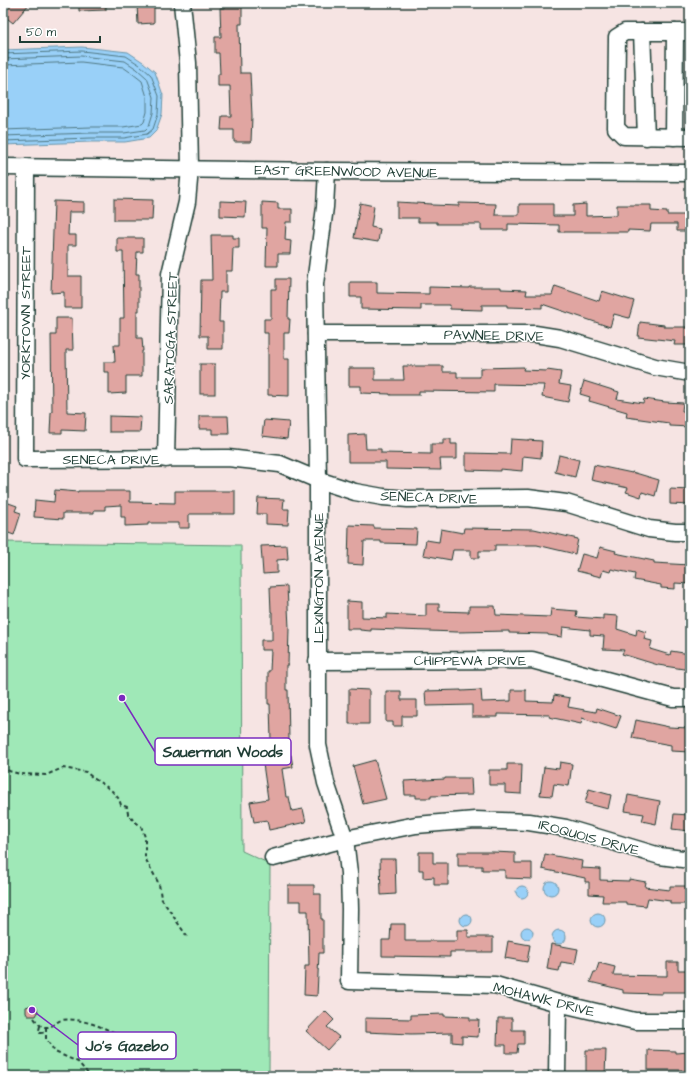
<svg xmlns="http://www.w3.org/2000/svg" width="693" height="1079" font-family="'Architects Daughter',sans-serif">
  <style>
    .green { fill: #9fe8b7; stroke: #5f9276 }
    .water { fill: #99d0f8; stroke: #6895aa }
    .lines { fill: none; stroke-linecap: round; stroke-linejoin: round }
    .shore { stroke: #507882; stroke-width: 1 }
    .building { fill: #e0a5a1; stroke: #1f3d34 }
    .minor-casing { stroke: #1f3d34; stroke-width: 19 }
    .path { stroke: #1f3d34; stroke-width: 2; stroke-dasharray: 4 3; stroke-linecap: butt }
    .minor { stroke: #fff; stroke-width: 16 }
    .labels { text-anchor: middle; stroke-width: 3; stroke-linejoin: round; paint-order: stroke }
    .street-label { font-size: 14px; fill: #1f3d34; stroke: #fff }
    .leader { fill: none; stroke: #7b2cbf; stroke-width: 1.5 }
    .callout-dot { fill: #7b2cbf; stroke: #fff; stroke-width: 1.5 }
    .callout { fill: #fff; stroke: #7b2cbf; stroke-width: 1.5 }
    .callout-label { font-size: 15px; text-anchor: middle; font-weight: bold; fill: #1f3d34 }
  </style>
  <rect width="100%" height="100%" fill="#f6e4e3"/>
  <filter id="ink" filterUnits="userSpaceOnUse"><feTurbulence type="fractalNoise" baseFrequency=".025" numOctaves="2"/><feDisplacementMap in="SourceGraphic" scale="8" xChannelSelector="R" yChannelSelector="G"/><feConvolveMatrix kernelMatrix="1 2 1 2 8 2 1 2 1" color-interpolation-filters="sRGB"/></filter>
  <g filter="url(#ink)">
    <!-- green -->
    <path class="green" d="M3,542L241,545L242,851L270,864L269,1076H3Z"/>
    <!-- water -->
    <g class="water">
      <path d="M82,47L128,52L143,62L155,72L163,95L162,114L156,131L149,138L125,142H91L3,145V50Z"/>
      <circle cx="551" cy="888" r="7"/>
      <circle cx="522" cy="892" r="6"/>
      <circle cx="598" cy="920" r="7"/>
      <circle cx="466" cy="920" r="6"/>
      <circle cx="527" cy="933" r="6"/>
      <circle cx="559" cy="937" r="7"/>
    </g>
    <g class="lines">
      <!-- shore -->
      <g class="shore">
        <path d="M3,54L82,51L126,56L140,65L151,75L159,96L158,114L153,129L147,134L124,138H91L3,141"/>
        <path d="M3,59L81,56L125,61L137,69L147,78L154,97L153,113L149,126L145,130L124,133H91L3,136"/>
        <path d="M3,65L81,62L123,67L133,74L142,81L147,97V112L144,122L142,124L123,127H91L3,130"/>
      </g>
    </g>
    <!-- building -->
    <g class="building">
      <path d="M3,3H30L13,23L3,15Z"/>
      <path d="M79,3H106V10L79,11Z"/>
      <path d="M137,3H154V23L138,24Z"/>
      <path d="M225,3H242V24H239L240,73H250L252,116L251,142H234V130H221L222,116H231L230,86H218V74H220L219,53H215V37H221L220,8H225Z"/>
      <path d="M114,199L153,200L152,220H114Z"/>
      <path d="M54,201L84,202V212H69L68,235H76V245H68V276H81V308H64V292L51,293Z"/>
      <path d="M220,201L246,202L245,217L220,216Z"/>
      <path d="M262,202L278,203V209H292V222H286L285,240L291,241L290,254H278V266H266L267,228H262Z"/>
      <path d="M397,202L432,204V205L459,206V203L496,204L495,215H519V204H553V216H573V205L586,204V216L617,215V205H651V211L667,212V215H690V231H677V224H651L650,231L628,230V232H559V225L508,224V230H481V224H437V222H418V218H397Z"/>
      <path d="M360,203L374,206L371,227L380,229L378,242L354,238Z"/>
      <path d="M211,235H233V238H239V248H233L232,271H226V292H220L219,322H223V349H208V336H200L201,280H212Z"/>
      <path d="M117,238H143V252H137L136,274H139V311H137V338H142L143,351H142V376H126V393L109,394V372H104V362H115L114,345H120V318H124L123,252H117Z"/>
      <path d="M276,279H289L288,319H290L289,333H284V359H289V396L268,395V333H264V319H271V289H276Z"/>
      <path d="M350,282H377V293L429,294V287L469,288V287H501V289L527,290L526,295H552L555,286L599,301L602,291L634,301L629,318L614,314L610,327L542,304V308L507,307V305H482V310L450,309V305H421V310L361,309V297H350Z"/>
      <path d="M56,318H72L73,350H66L67,412L86,413L85,431L62,430V433H50L51,412H52L51,335H56Z"/>
      <path d="M640,322L664,325V327H690V345H674L675,341L638,337Z"/>
      <rect x="200" y="364" width="15" height="30"/>
      <path d="M403,366H443V372H457V377H480V368L524,367L523,370L547,371V370L561,372L559,384L571,386L568,402L542,397L544,385L494,384V392L419,391V395H390V394L361,393V386H349V368H375V380H404Z"/>
      <path d="M584,381L619,392L617,399L643,403L644,399L665,402L683,403L682,411H690V427L669,426V423L626,417L627,412L589,401L590,397L580,394Z"/>
      <path d="M109,416L141,417L140,432H109Z"/>
      <path d="M199,416H228L229,434H212V429H199Z"/>
      <path d="M264,420L289,422L287,439L262,436Z"/>
      <path d="M365,434L366,449H381V453L431,454V444H443V439H451V444H457V459H440L441,470L386,469V462H348V435Z"/>
      <path d="M511,439L542,441L541,458L523,456L522,471L500,469V471L466,470V453L510,454Z"/>
      <path d="M559,455L579,460L575,477L555,472Z"/>
      <path d="M594,465L632,473V472L659,480L655,496L642,492L641,497L626,492L628,488L591,480Z"/>
      <path d="M670,489L690,490V505L670,504Z"/>
      <path d="M55,490L78,492V491H130V502L175,503V491H235V514H189V528H179V523H148V525L125,526V517H121V505L105,506V510H94V513H63V519L34,517L35,500L54,502Z"/>
      <path d="M258,498L284,499L283,509H289L288,525L266,524V514H257Z"/>
      <path d="M3,501L17,506L15,511L21,513L14,535L3,531Z"/>
      <path d="M349,525L374,526V528L417,529L416,544L381,543V541H364L363,565L348,564Z"/>
      <path d="M464,528L534,529L578,539L575,554L537,545H495V551H479V558H471V550H453L451,560L423,555L426,540L439,542L441,529L463,533Z"/>
      <path d="M287,545L288,559L277,560V573L263,574L261,546Z"/>
      <path d="M600,547L616,551L615,553L654,561V563L690,565V584L675,583V589L661,588V585L634,580L635,574L611,569L610,572L603,570L601,577L577,571L582,554L597,558Z"/>
      <path d="M287,586L289,628L288,665H286V690H288L289,740H271L270,704H268V671H270L271,650H261V640H272V612H271L270,587Z"/>
      <path d="M347,601L362,602V617L387,618V614L426,616V604H439V611L469,612V606H495L496,615L550,617L551,609L577,611L576,617L603,619V615L618,616L617,629L636,635L637,629L646,632L644,639L652,641L650,649L670,655L671,651L690,654V670L658,665L622,654L624,650L603,649L604,636L590,635V630L563,627L562,637L548,635V634L509,633V631L457,632L371,629V631L360,630V629H347Z"/>
      <path d="M349,689L369,690V724H349Z"/>
      <path d="M461,690V691L481,690L482,702L511,701V690H526V701L553,702L554,695L570,698L568,707L596,712L597,708L621,716L616,729L582,718L581,724L549,717L550,715L498,714V717H472V705L426,706L425,691Z"/>
      <path d="M386,691H401V700H417V716H402V726H393V722H386Z"/>
      <path d="M636,720L669,727L689,728L688,733H690V752L671,751V745L632,738Z"/>
      <path d="M291,755L293,767L282,769L286,797H289L292,811L303,809L306,822L269,830L267,820L254,822L250,802L268,799L263,764L271,763L270,757Z"/>
      <path d="M375,760L386,799L363,804L353,766Z"/>
      <path d="M560,762L572,764L569,786L554,784L552,796L540,795L544,767L559,769Z"/>
      <path d="M507,764H522L521,794L505,793V785H489V770H507Z"/>
      <path d="M445,778H471L472,795L431,796V798H416V795H405L404,781L445,779Z"/>
      <path d="M589,789L611,795L608,809L585,803Z"/>
      <path d="M628,795L660,801L656,824L642,821L644,814L625,811Z"/>
      <path d="M674,814L690,815V831L672,829Z"/>
      <path d="M419,852H433V863H448V885H434V877L423,878V870H419Z"/>
      <path d="M458,852H493L515,853V863H532V879L505,878V870H482V866H458Z"/>
      <path d="M545,854L582,861L581,868L600,869V880L629,881V879L646,882L645,887L670,890V886H688V891H690V904H670V901L648,898L646,906L626,904V902H602L603,895L589,894V882H585V878L542,869Z"/>
      <path d="M380,859H395L396,894L381,895Z"/>
      <path d="M288,885H314V894H321V919H323V953H319L317,996L304,995L305,966H309L308,911H301V901H288Z"/>
      <path d="M391,924H405V941H457V930H468V937H493V952H450V957L382,956V940H390Z"/>
      <path d="M508,941L530,945L527,962L505,958Z"/>
      <path d="M551,944L578,949L575,964L561,962L559,971L547,969Z"/>
      <path d="M667,962H678V970H687V974H690V992H662V994L623,993V990L590,982L594,972H596L599,963L615,967L613,975L667,976Z"/>
      <path d="M32,1005L37,1007L38,1012L36,1016H28L26,1013V1007Z"/>
      <path d="M325,1011L334,1020L327,1027L339,1037L327,1050L306,1031Z"/>
      <path d="M444,1014V1016L470,1017V1020H479L478,1037L462,1036V1043L452,1042V1033L411,1034L365,1032V1018L411,1019V1015Z"/>
      <path d="M498,1018H512V1030H524V1044H518L517,1053H506V1045H497Z"/>
      <path d="M586,1050H606L605,1076H586Z"/>
      <path d="M648,1050L675,1051V1053L690,1052V1075H682V1070H648Z"/>
    </g>
    <g class="lines">
      <defs>
        <g id="minor">
          <path d="M642,32L646,137"/>
          <path d="M690,32H625L617,37L616,128L624,136L690,137"/>
          <path d="M674,137L675,32"/>
          <path d="M3,167L327,171L690,173"/>
          <path d="M26,167L25,459L228,458L280,464L318,480L355,492L383,497L408,499L528,498L566,503L649,529L675,532H690"/>
          <path d="M327,171L325,207L315,284L318,480V745L326,783L345,839L349,873L350,909L349,981L495,985L558,1003L635,1021H690"/>
          <path d="M316,334H535L560,338L655,367L690,373"/>
          <path d="M166,459L170,274L187,202L190,169L188,63L182,3"/>
          <path d="M317,661L532,660L673,698H690"/>
          <path d="M273,858L345,839L416,825L475,820L529,822L566,828L660,856L690,860"/>
          <path d="M557,1076L558,1003"/>
        </g>
      </defs>
      <!-- minor casing -->
      <use href="#minor" class="minor-casing"/>
      <!-- path -->
      <g class="path">
        <path d="M3,765L9,771L20,774L46,775L63,768L86,772L93,778L104,785L112,791L119,799L121,805L127,807L128,814L134,821L141,826L145,837V858L159,884L161,898L188,938"/>
        <path d="M34,1018C37,1022 40,1027 45,1027C53,1028 56,1021 62,1020C78,1017 103,1027 117,1034"/>
        <path d="M40,1026L39,1030L40,1033L46,1032"/>
        <path d="M46,1028V1039L49,1043L55,1052L78,1062L90,1076"/>
      </g>
      <!-- minor -->
      <use href="#minor" class="minor"/>
    </g>
  </g>
  <g class="labels">
    <!-- street labels -->
    <g class="street-label">
      <text transform="translate(346 171) rotate(1)" y="5">EAST GREENWOOD AVENUE</text>
      <text transform="translate(25 313) rotate(-90)" y="5">YORKTOWN STREET</text>
      <text transform="translate(494 335) rotate(1)" y="5">PAWNEE DRIVE</text>
      <text transform="translate(170 338) rotate(-88)" y="5">SARATOGA STREET</text>
      <text x="111" y="464">SENECA DRIVE</text>
      <text transform="translate(429 497) rotate(2)" y="5">SENECA DRIVE</text>
      <text transform="translate(318 578) rotate(-90)" y="5">LEXINGTON AVENUE</text>
      <text x="470" y="665">CHIPPEWA DRIVE</text>
      <text transform="translate(589 837) rotate(15)" y="5">IROQUOIS DRIVE</text>
      <text transform="translate(544 999) rotate(14)" y="5">MOHAWK DRIVE</text>
    </g>
  </g>
  <!-- callouts -->
  <path class="leader" d="M122 698L155 752M32 1010L78 1045"/>
  <g class="callout-dot">
    <circle cx="122" cy="698" r="4"/>
    <circle cx="32" cy="1010" r="4"/>
  </g>
  <g class="callout">
    <rect x="155" y="738" width="136" height="27" rx="4"/>
    <rect x="78" y="1032" width="98" height="27" rx="4"/>
  </g>
  <g class="callout-label">
    <text x="223" y="757">Sauerman Woods</text>
    <text x="127" y="1051">Jo's Gazebo</text>
  </g>
  <!-- margin -->
  <rect width="693" height="1079" fill="none" stroke="#fff" stroke-width="16"/>
  <rect x="8" y="8" width="677" height="1063" fill="none" stroke="#1f3d34" stroke-width="1.5" filter="url(#ink)"/>
  <!-- scale -->
  <path d="M20 36v6h80v-6" fill="none" stroke="#1f3d34" stroke-width="2"/>
  <text x="26" y="36" font-size="12" fill="#1f3d34" stroke="#ffffff" stroke-width="3" paint-order="stroke">50 m</text>
</svg>
